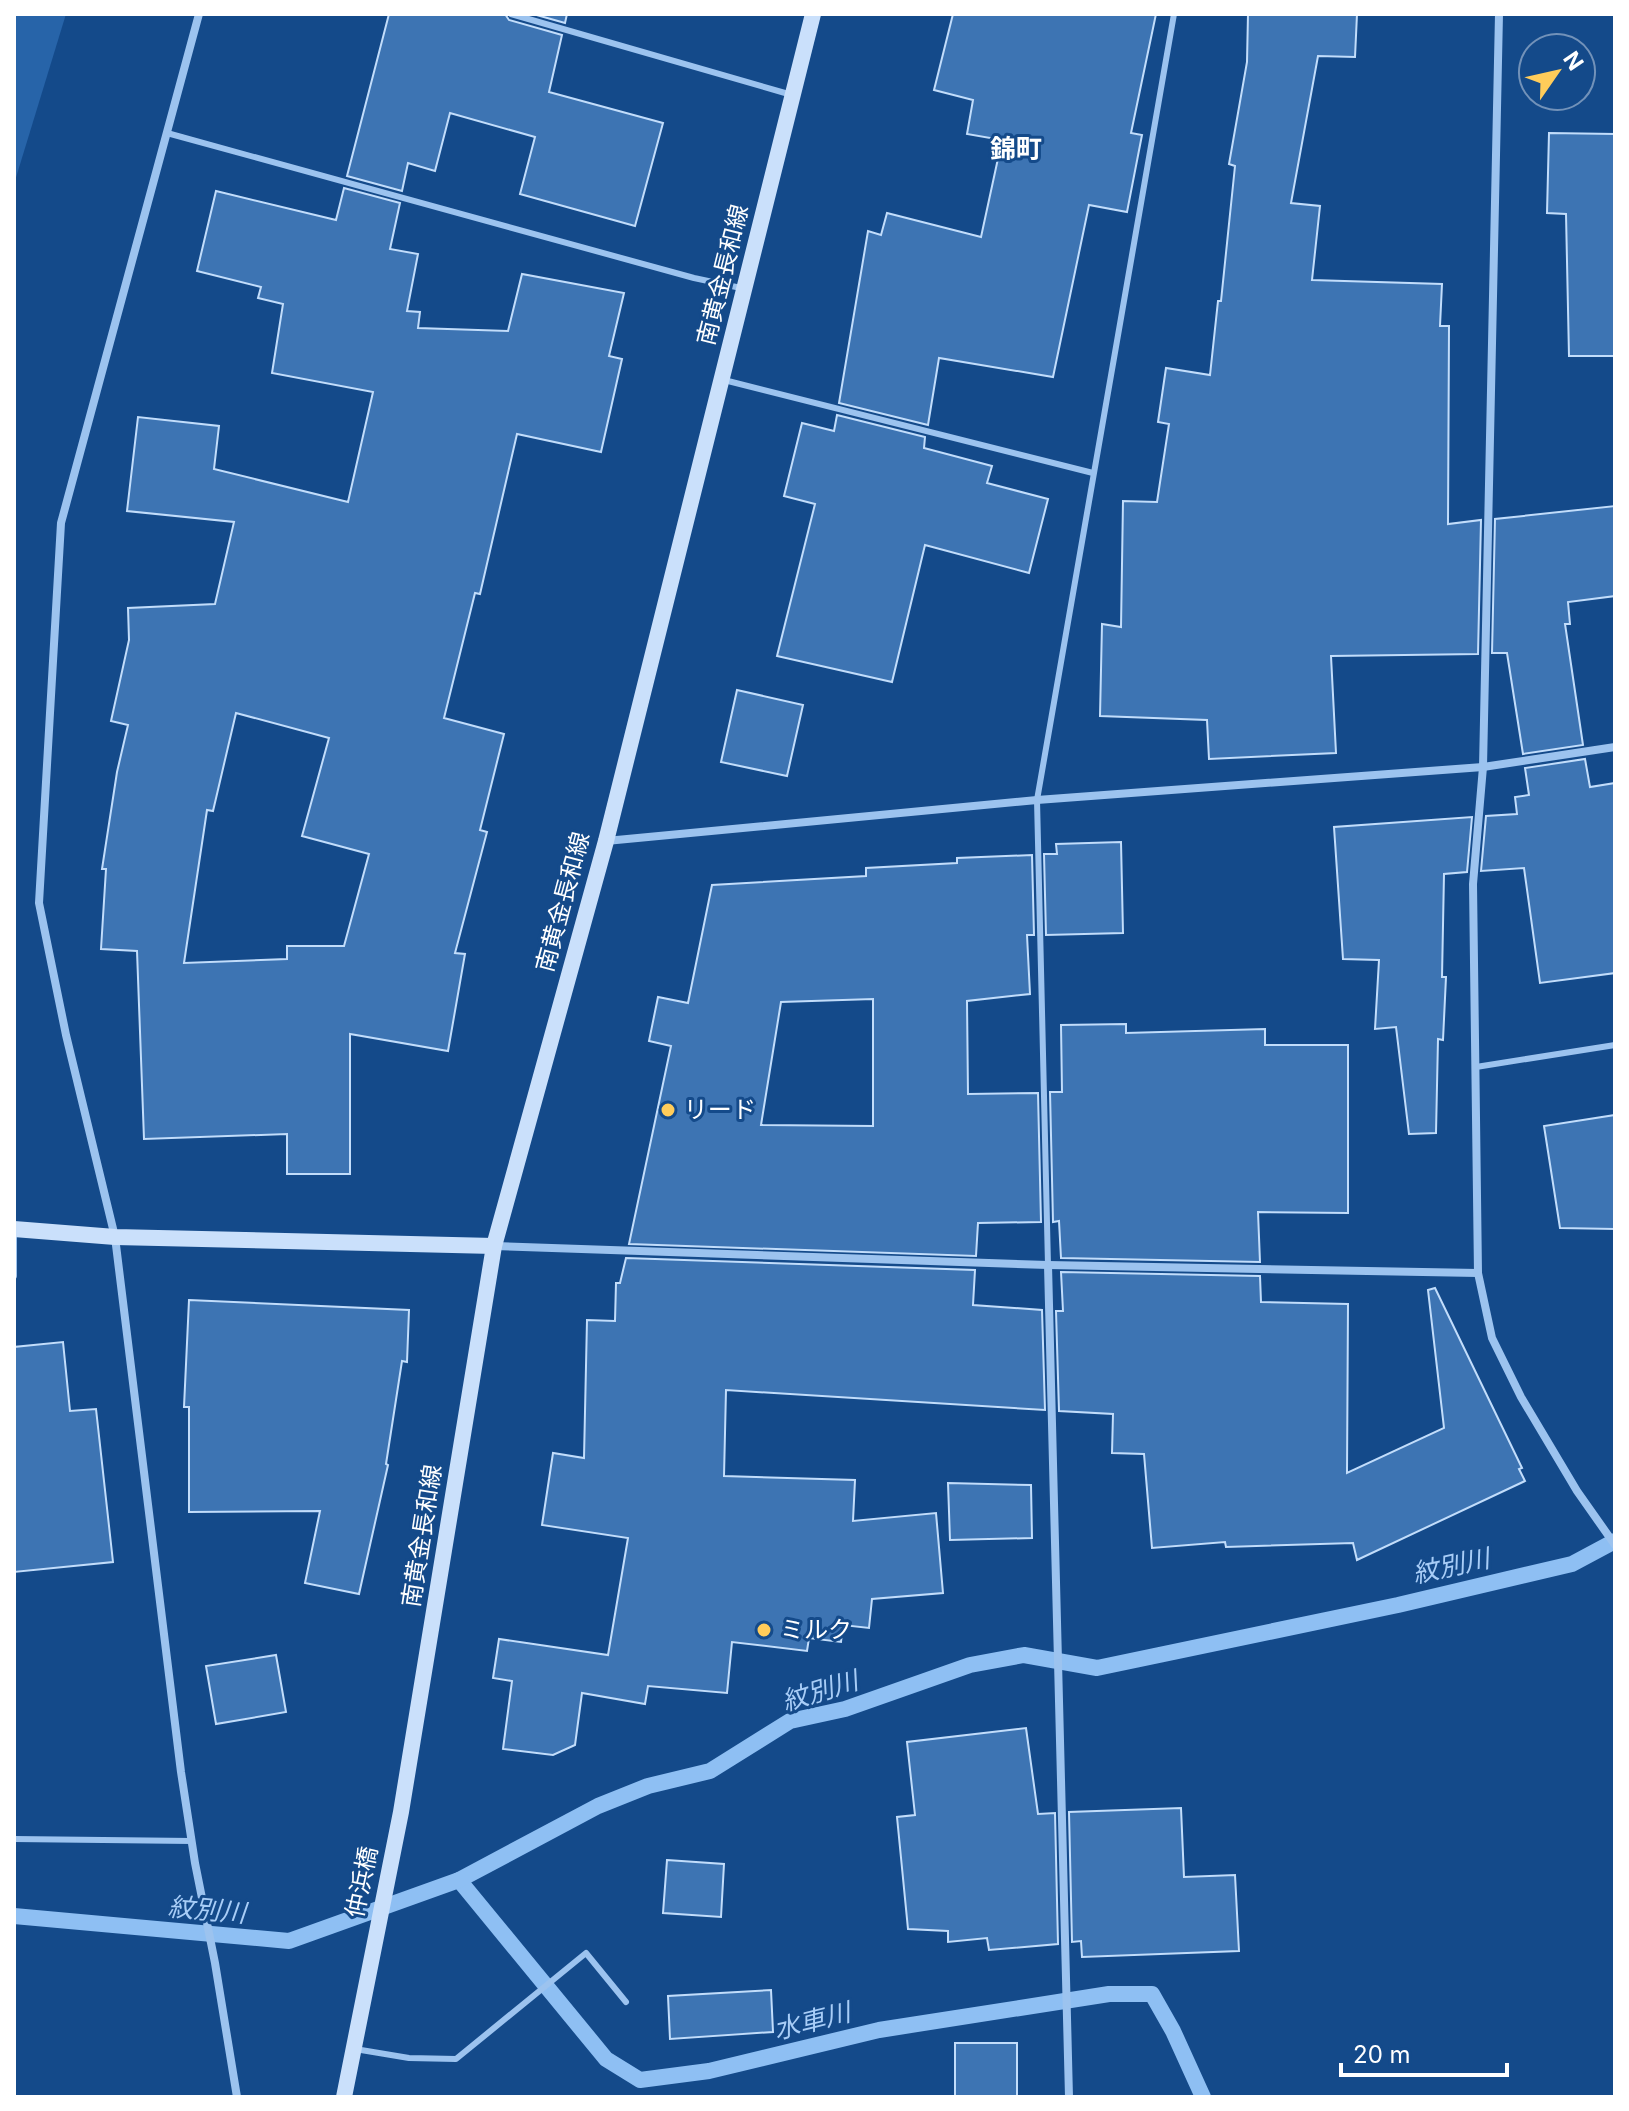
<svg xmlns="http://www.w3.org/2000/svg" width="1629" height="2111" font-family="Inter,'Noto Sans JP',sans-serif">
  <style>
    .green { fill: #2764a9 }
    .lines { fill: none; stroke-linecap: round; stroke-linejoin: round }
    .stream { stroke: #8ebff3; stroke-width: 16 }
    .building { fill: #3d74b3; stroke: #c2ddfb; stroke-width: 2; fill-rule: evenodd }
    .lane { stroke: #9cc3ef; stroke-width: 6 }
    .street { stroke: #9cc3ef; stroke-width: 8 }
    .secondary { stroke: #cae0fb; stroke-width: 16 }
    .poi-dot { fill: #ffcc5a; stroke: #144a8a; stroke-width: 3 }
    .labels { text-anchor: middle; stroke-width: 6; stroke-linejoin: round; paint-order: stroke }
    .street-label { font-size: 24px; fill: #fff; stroke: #144a8a }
    .poi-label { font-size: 24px; fill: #fff; stroke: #144a8a; text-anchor: start }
    .neighbourhood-label { font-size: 26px; font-weight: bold; fill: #fff; stroke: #144a8a }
    .water-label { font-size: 26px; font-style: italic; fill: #a8cdf7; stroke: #144a8a }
  </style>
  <rect width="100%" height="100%" fill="#144a8a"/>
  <!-- green -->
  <path class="green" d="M14,14H66L14,184Z"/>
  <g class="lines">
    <!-- stream -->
    <g class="stream">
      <path d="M459,1880L606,2059L640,2080L709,2071L879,2030L1109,1994H1152L1173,2031L1203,2097"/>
      <path d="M14,1916L289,1941L459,1880L598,1806L648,1786L710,1771L790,1721L845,1709L970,1665L1024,1655L1097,1668L1398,1605L1572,1564L1615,1541"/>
    </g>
  </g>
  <!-- building -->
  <g class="building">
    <path d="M389,14H505L509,20L562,35L549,92L663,123L635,226L520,194L535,137L450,113L435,171L408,163L402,191L347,176Z"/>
    <path d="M533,14H567L565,23Z"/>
    <path d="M953,14H1156L1131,133L1142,135L1127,212L1089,205L1053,377L939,358L928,425L839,403L868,231L881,235L887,213L981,237L1002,140L967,134L973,100L934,90Z"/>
    <path d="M1248,14H1357L1355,57L1318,56L1291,203L1320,206L1312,280L1442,284L1440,326H1449L1448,524L1481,520L1478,654L1331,656L1336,753L1209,759L1207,720L1100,716L1102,624L1121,627L1123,501L1157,502L1169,424L1158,422L1166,368L1210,375L1218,301H1221L1235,166L1229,164L1247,62Z"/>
    <path d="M1549,133L1615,134V356H1569L1566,214L1547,213Z"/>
    <path d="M344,188L400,203L390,249L418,254L407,311L420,312L418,328L508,331L522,274L624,293L609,356L622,359L601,452L517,434L480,594L475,593L444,718L504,734L480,830L487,832L455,953L465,954L448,1051L350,1034V1174H287V1134L144,1139L137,951L101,949L106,869H102L117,772L128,725L111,721L129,640L128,608L215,604L234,522L127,511L138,417L219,426L214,469L348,502L373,392L272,373L283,304L258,298L261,287L197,271L216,191L336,220ZM236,713L329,738L302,836L369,854L344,946H287V959L184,963L207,810L213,811Z"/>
    <path d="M837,415L925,437L924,448L992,466L987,483L1048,499L1029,573L925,545L892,682L777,656L815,504L784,496L802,423L834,431Z"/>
    <path d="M1615,506V596L1568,602L1570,624H1565L1583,745L1523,754L1507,653H1492L1495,519Z"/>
    <path d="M737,690L803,705L787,776L721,762Z"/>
    <path d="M1585,759L1590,787L1615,783V973L1540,983L1524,868L1481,871L1486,816L1517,814L1515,797L1529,795L1525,768Z"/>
    <path d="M1472,817L1467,872L1444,874L1442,977H1446L1443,1040L1438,1039L1436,1133L1409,1134L1396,1027L1375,1029L1379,960L1343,959L1334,827Z"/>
    <path d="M1121,842L1123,933L1046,935L1044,854H1057L1056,844Z"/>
    <path d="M1032,855L1034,935H1027L1030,994L967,1001L968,1094L1038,1093L1041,1222L978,1223L976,1256L629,1244L671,1046L649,1041L658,997L688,1003L712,885L866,876V868L957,863V858ZM873,999V1126L761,1125L781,1002Z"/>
    <path d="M1126,1024V1033L1265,1029V1045H1348V1213L1258,1212L1260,1262L1061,1258L1059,1221L1053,1222L1050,1092H1062L1061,1025Z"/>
    <path d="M1615,1115V1229L1560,1228L1544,1126Z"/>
    <path d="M626,1258L975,1270L973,1305L1042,1310L1045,1410L726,1390L724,1476L855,1480L853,1521L936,1513L943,1593L872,1599L869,1628L843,1625L841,1642L809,1638L807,1651L732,1642L727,1693L648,1686L645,1704L582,1693L575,1745L553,1755L503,1749L512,1681L493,1678L499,1639L608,1655L628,1538L542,1525L553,1453L584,1458L587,1320L615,1321L616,1283H620Z"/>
    <path d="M1061,1272L1260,1276L1261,1302L1348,1304L1347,1473L1444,1428L1428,1290L1435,1288L1522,1468L1519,1469L1525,1481L1357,1560L1353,1543L1226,1547L1225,1542L1152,1548L1144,1454L1112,1453L1113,1414L1059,1411L1056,1311H1063Z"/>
    <path d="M189,1300L409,1310L407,1362L402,1361L386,1464L388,1465L359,1594L305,1583L320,1511L189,1512V1407H184Z"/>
    <path d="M63,1342L70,1411L96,1409L113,1562L14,1572V1347Z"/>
    <path d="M948,1483L1031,1485L1032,1538L950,1540Z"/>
    <path d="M276,1655L286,1712L216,1724L206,1666Z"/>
    <path d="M1026,1728L1038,1814L1055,1813L1058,1944L989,1950L987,1938L948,1942V1931L908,1929L897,1817L915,1815L907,1742Z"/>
    <path d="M1181,1808L1184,1877L1235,1875L1239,1951L1082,1957L1081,1941L1072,1942L1069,1812Z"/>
    <path d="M667,1860L724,1864L721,1917L663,1913Z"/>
    <path d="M771,1990L773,2032L670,2039L668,1996Z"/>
    <rect x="955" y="2043" width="62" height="54"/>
  </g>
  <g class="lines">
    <!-- lane -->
    <g class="lane">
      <path d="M511,14L792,95"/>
      <path d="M167,133L694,278L741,288"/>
      <path d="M724,380L1093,473"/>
      <path d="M1476,1067L1615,1045"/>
      <path d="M14,1234V1276"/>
      <path d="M1048,1265L1037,800L1174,14"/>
      <path d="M14,1839L192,1841"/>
      <path d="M355,2049L409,2058L456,2059L586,1953L626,2002"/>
    </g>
    <!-- street -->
    <g class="street">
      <path d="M199,14L61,523L39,903L66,1035L115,1237L181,1772L195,1863L215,1963L237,2097"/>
      <path d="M1499,14L1483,767L1473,884L1478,1273L1492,1338L1521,1397L1577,1491L1615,1545"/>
      <path d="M606,841L1037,800L1483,767L1615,747"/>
      <path d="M494,1246L1048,1265L1478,1273"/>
      <path d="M1048,1265L1069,2097"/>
    </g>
    <!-- secondary -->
    <g class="secondary">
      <path d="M14,1229L115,1237L494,1246"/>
      <path d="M344,2097L401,1812L494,1246L606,841L813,14"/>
    </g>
  </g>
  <!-- markers -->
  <g class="poi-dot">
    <circle cx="668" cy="1110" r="8"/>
    <circle cx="764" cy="1630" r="8"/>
  </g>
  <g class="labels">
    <!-- street labels -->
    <g class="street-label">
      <text transform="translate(723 275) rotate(-76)" y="8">南黄金長和線</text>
      <text transform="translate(563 902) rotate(-75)" y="8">南黄金長和線</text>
      <text transform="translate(422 1536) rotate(-81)" y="8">南黄金長和線</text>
      <text transform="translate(362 1882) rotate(-78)" y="8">仲浜橋</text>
    </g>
    <!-- poi labels -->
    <g class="poi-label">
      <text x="684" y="1118">リード</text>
      <text x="780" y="1638">ミルク</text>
    </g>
    <!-- neighbourhood labels -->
    <g class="neighbourhood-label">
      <text x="1016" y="158">錦町</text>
    </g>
    <!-- water labels -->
    <g class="water-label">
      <text transform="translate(1451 1566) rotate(-12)" y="9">紋別川</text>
      <text transform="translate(820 1691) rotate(-17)" y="9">紋別川</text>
      <text transform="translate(207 1910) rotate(5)" y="9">紋別川</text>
      <text transform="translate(812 2021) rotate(-14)" y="9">水車川</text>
    </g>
  </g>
  <!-- border -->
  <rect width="1629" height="2111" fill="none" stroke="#ffffff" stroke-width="32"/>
  <!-- north arrow -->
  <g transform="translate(1557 72) rotate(56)"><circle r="38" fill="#144a8a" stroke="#7292b9" stroke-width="2"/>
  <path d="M0-6L14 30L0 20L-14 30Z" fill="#ffcc5a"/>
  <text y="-12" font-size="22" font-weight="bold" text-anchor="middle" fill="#ffffff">N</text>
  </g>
  <!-- scale -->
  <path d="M1341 2063v12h166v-12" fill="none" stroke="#ffffff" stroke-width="4"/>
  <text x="1353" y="2063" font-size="24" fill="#ffffff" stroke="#144a8a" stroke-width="6" paint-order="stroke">20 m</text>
</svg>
